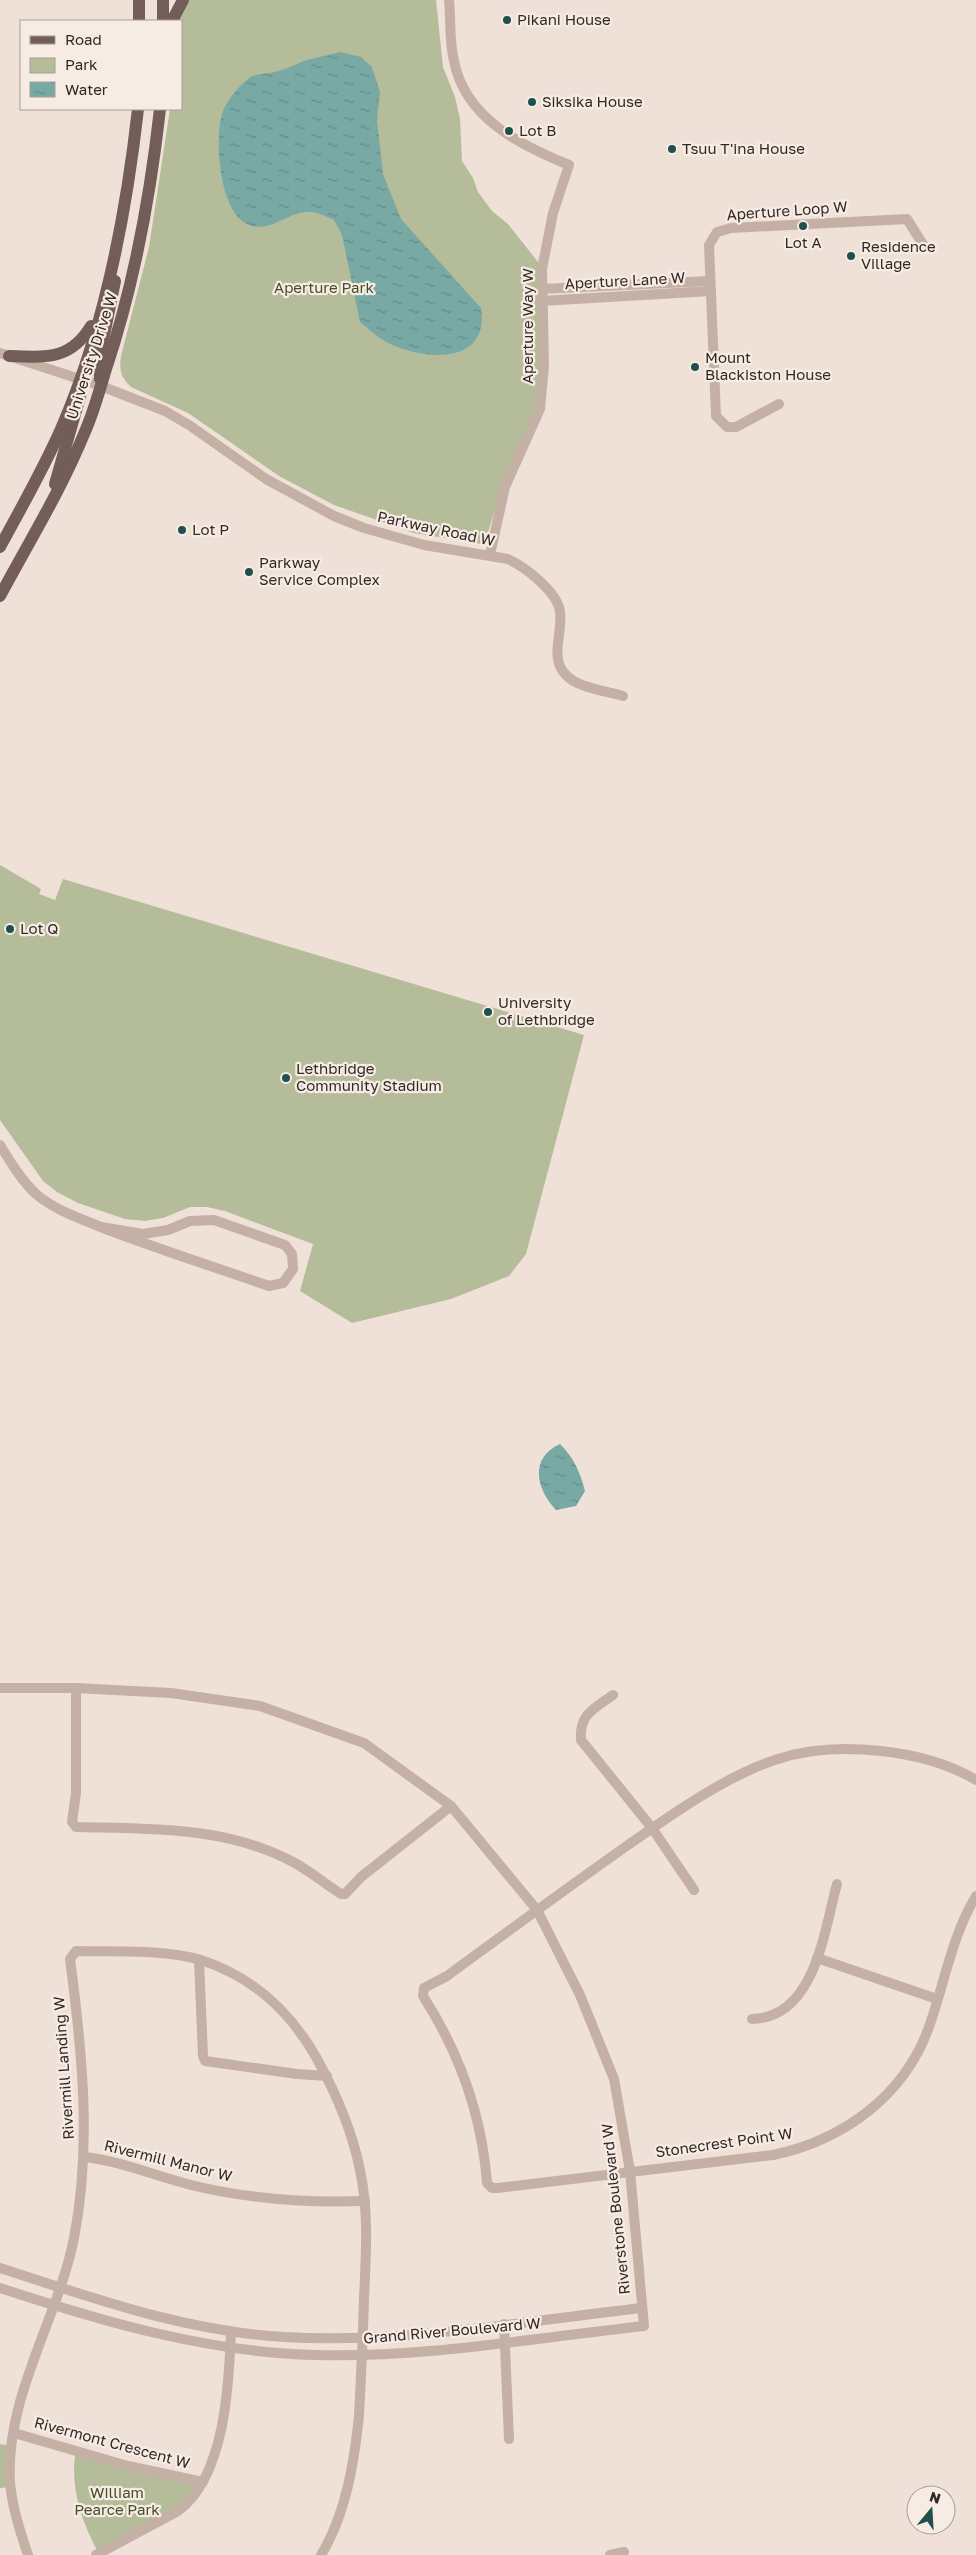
<svg xmlns="http://www.w3.org/2000/svg" width="976" height="2555" font-family="'Golos Text',sans-serif">
  <style>
    .green { fill: #b5bc99 }
    .water { fill: url(#water-ripples) }
    .lines { fill: none; stroke-linecap: round; stroke-linejoin: round }
    .minor { stroke: #c5b0a5; stroke-width: 10 }
    .major { stroke: #735d58; stroke-width: 12 }
    .poi-dot { fill: #1f504d; stroke: #f7ece3; stroke-width: 2 }
    .labels { text-anchor: middle; stroke-width: 4.5; stroke-linejoin: round; paint-order: stroke }
    .poi-label { font-size: 15px; fill: #322826; stroke: #f7ece3; text-anchor: start }
    .street-label { font-size: 15px; fill: #322826; stroke: #f7ece3 }
    .park-label { font-size: 15px; fill: #454e2b; stroke: #f7ece3 }
  </style>
  <defs>
    <pattern id="water-ripples" width="26" height="14" patternUnits="userSpaceOnUse" patternTransform="scale(1.25)"><rect width="26" height="14" fill="#79a9a5"/><path d="M2 4q2-2 4 0t4 0M15 11q2-2 4 0t4 0" fill="none" stroke="#648a86"/></pattern>
  </defs>
  <rect width="100%" height="100%" fill="#efe1d8"/>
  <!-- green -->
  <g class="green">
    <path d="M189,0H436L443,67L455,97L460,119L462,161L473,178L478,192L492,211L508,224L538,262L540,379L537,408L504,483L487,535L481,544L414,533L334,505L279,476L188,413L131,387C121,377 119,371 121,356L149,247L170,109H181V21H178Z"/>
    <path d="M0,865L41,889L39,894L55,900L63,879L584,1035L526,1254L509,1276L451,1299L352,1323L300,1291L313,1244L225,1211L207,1207H190L163,1218L145,1221L125,1219L78,1203L57,1192L43,1181L0,1120Z"/>
    <path d="M0,2444L12,2446L11,2487L0,2488Z"/>
    <path d="M76,2451L203,2482L190,2503L99,2554C82,2523 69,2486 76,2451Z"/>
  </g>
  <!-- water -->
  <g class="water">
    <path d="M340,52L361,57L372,67L380,92L377,120L383,174L401,219L481,308C490,365 425,361 388,343C378,338 369,329 360,322L342,235L334,220C325,216 315,211 305,212C285,214 269,234 247,224C220,212 215,144 221,118C224,103 237,88 249,78C256,73 270,74 278,71C288,69 297,63 307,60C318,57 329,55 340,52Z"/>
    <path d="M560,1444C574,1458 580,1472 585,1491L576,1506L556,1510C536,1489 529,1458 560,1444Z"/>
  </g>
  <g class="lines">
    <!-- minor -->
    <g class="minor">
      <path d="M449,0C451,21 449,41 454,61C465,118 520,145 569,165L553,213L542,269L544,366L540,409L505,487L490,555"/>
      <path d="M541,289L710,281"/>
      <path d="M541,301L711,291"/>
      <path d="M0,353L101,386L165,411L189,425L266,479L334,516L364,528L424,545L508,559C525,567 558,592 560,612C563,633 549,658 566,675C578,688 606,691 623,696"/>
      <path d="M779,404L736,427H727L716,416L709,245L717,232L731,228L907,219L924,246"/>
      <path d="M0,1145C10,1161 21,1180 36,1194C56,1211 80,1218 103,1228C158,1249 214,1267 269,1286L283,1283L293,1269L292,1254L285,1245L214,1220L190,1221L168,1230L143,1234L101,1227"/>
      <path d="M0,1688H76L171,1693L260,1706L364,1743L451,1806L537,1910L580,1995L614,2079L630,2171L644,2326C534,2338 424,2358 313,2355C206,2352 101,2321 0,2288"/>
      <path d="M76,1688V1793L72,1822L76,1827C150,1829 226,1826 293,1862C310,1871 325,1884 341,1894H345L361,1877L451,1806"/>
      <path d="M613,1695C594,1709 579,1714 581,1740L652,1828L694,1890"/>
      <path d="M976,1780C924,1749 835,1740 778,1759C727,1775 671,1815 628,1845C567,1888 507,1932 447,1976L424,1988L423,1996C459,2052 482,2116 487,2183L492,2188H498L773,2155C844,2140 906,2095 930,2024C945,1981 952,1936 976,1896"/>
      <path d="M817,1958L937,1999"/>
      <path d="M199,1960L203,2056L205,2061L297,2074L327,2076"/>
      <path d="M752,2019C815,2018 824,1931 837,1884"/>
      <path d="M84,2157C121,2161 155,2176 191,2185C248,2199 306,2203 365,2201"/>
      <path d="M0,2268C93,2298 187,2332 285,2337C404,2344 524,2321 642,2308"/>
      <path d="M504,2324L509,2439"/>
      <path d="M14,2433L128,2466L203,2482"/>
      <path d="M28,2555C20,2531 12,2507 10,2482C5,2397 58,2319 74,2238C92,2146 82,2050 70,1959L76,1951C114,1952 165,1949 201,1960C253,1977 289,2010 316,2057C336,2093 352,2130 360,2170C369,2212 366,2255 364,2298C363,2337 361,2377 359,2416C354,2463 346,2514 321,2555"/>
      <path d="M96,2555L178,2511C225,2477 229,2385 231,2331"/>
      <path d="M610,2555L624,2552"/>
    </g>
    <!-- major -->
    <g class="major">
      <path d="M139,0V21"/>
      <path d="M163,0V21"/>
      <path d="M172,21L183,0"/>
      <path d="M9,356C45,357 70,361 91,326"/>
      <path d="M100,379L99,360L115,281"/>
      <path d="M55,484L81,393"/>
      <path d="M0,547C21,508 43,470 61,429C104,330 126,216 138,109"/>
      <path d="M0,596C29,542 61,490 84,434C93,414 99,393 105,372C134,286 150,199 160,109"/>
    </g>
  </g>
  <!-- markers -->
  <g class="poi-dot">
    <circle cx="507" cy="20" r="5"/>
    <circle cx="532" cy="102" r="5"/>
    <circle cx="509" cy="131" r="5"/>
    <circle cx="672" cy="149" r="5"/>
    <circle cx="803" cy="226" r="5"/>
    <circle cx="851" cy="256" r="5"/>
    <circle cx="695" cy="367" r="5"/>
    <circle cx="182" cy="530" r="5"/>
    <circle cx="249" cy="572" r="5"/>
    <circle cx="10" cy="929" r="5"/>
    <circle cx="488" cy="1012" r="5"/>
    <circle cx="286" cy="1078" r="5"/>
  </g>
  <g class="labels">
    <!-- poi labels -->
    <g class="poi-label">
      <text x="517" y="25">Pikani House</text>
      <text x="542" y="107">Siksika House</text>
      <text x="519" y="136">Lot B</text>
      <text x="682" y="154">Tsuu T'ina House</text>
      <text x="803" y="248" text-anchor="middle">Lot A</text>
      <text x="861" y="252">Residence<tspan x="861" dy="17">Village</tspan></text>
      <text x="705" y="363">Mount<tspan x="705" dy="17">Blackiston House</tspan></text>
      <text x="192" y="535">Lot P</text>
      <text x="259" y="568">Parkway<tspan x="259" dy="17">Service Complex</tspan></text>
      <text x="20" y="934">Lot Q</text>
      <text x="498" y="1008">University<tspan x="498" dy="17">of Lethbridge</tspan></text>
      <text x="296" y="1074">Lethbridge<tspan x="296" dy="17">Community Stadium</tspan></text>
    </g>
    <!-- street labels -->
    <g class="street-label">
      <text transform="translate(787 211) rotate(-4)" y="5">Aperture Loop W</text>
      <text transform="translate(625 281) rotate(-3)" y="5">Aperture Lane W</text>
      <text transform="translate(528 326) rotate(-90)" y="5">Aperture Way W</text>
      <text transform="translate(92 356) rotate(-72)" y="5">University Drive W</text>
      <text transform="translate(436 529) rotate(12)" y="5">Parkway Road W</text>
      <text transform="translate(64 2068) rotate(-94)" y="5">Rivermill Landing W</text>
      <text transform="translate(724 2143) rotate(-8)" y="5">Stonecrest Point W</text>
      <text transform="translate(168 2161) rotate(14)" y="5">Rivermill Manor W</text>
      <text transform="translate(616 2209) rotate(-96)" y="5">Riverstone Boulevard W</text>
      <text transform="translate(452 2331) rotate(-5)" y="5">Grand River Boulevard W</text>
      <text transform="translate(112 2443) rotate(15)" y="5">Rivermont Crescent W</text>
    </g>
    <!-- park labels -->
    <g class="park-label">
      <text x="324" y="293">Aperture Park</text>
      <text x="117" y="2498">William<tspan x="117" dy="17">Pearce Park</tspan></text>
    </g>
  </g>
  <!-- legend -->
  <rect x="20" y="20" width="162" height="90" fill="#f7ece3" stroke="#a89e97"/>
  <rect x="30" y="36" width="25" height="8" fill="#735d58" stroke="#a89e97"/>
  <text x="65" y="45" font-size="15" fill="#322826">Road</text>
  <rect x="30" y="58" width="25" height="15" fill="#b5bc99" stroke="#a89e97"/>
  <text x="65" y="70" font-size="15" fill="#322826">Park</text>
  <rect x="30" y="82" width="25" height="15" fill="url(#water-ripples)" stroke="#a89e97"/>
  <text x="65" y="95" font-size="15" fill="#322826">Water</text>
  <!-- north arrow -->
  <g transform="translate(931 2510) rotate(18)"><circle r="24" fill="#f7ece3" stroke="#a89e97"/>
  <path d="M0-4L9 19L0 12L-9 19Z" fill="#1f504d"/>
  <text y="-8" font-size="14" font-weight="bold" text-anchor="middle" fill="#322826">N</text>
  </g>
</svg>
